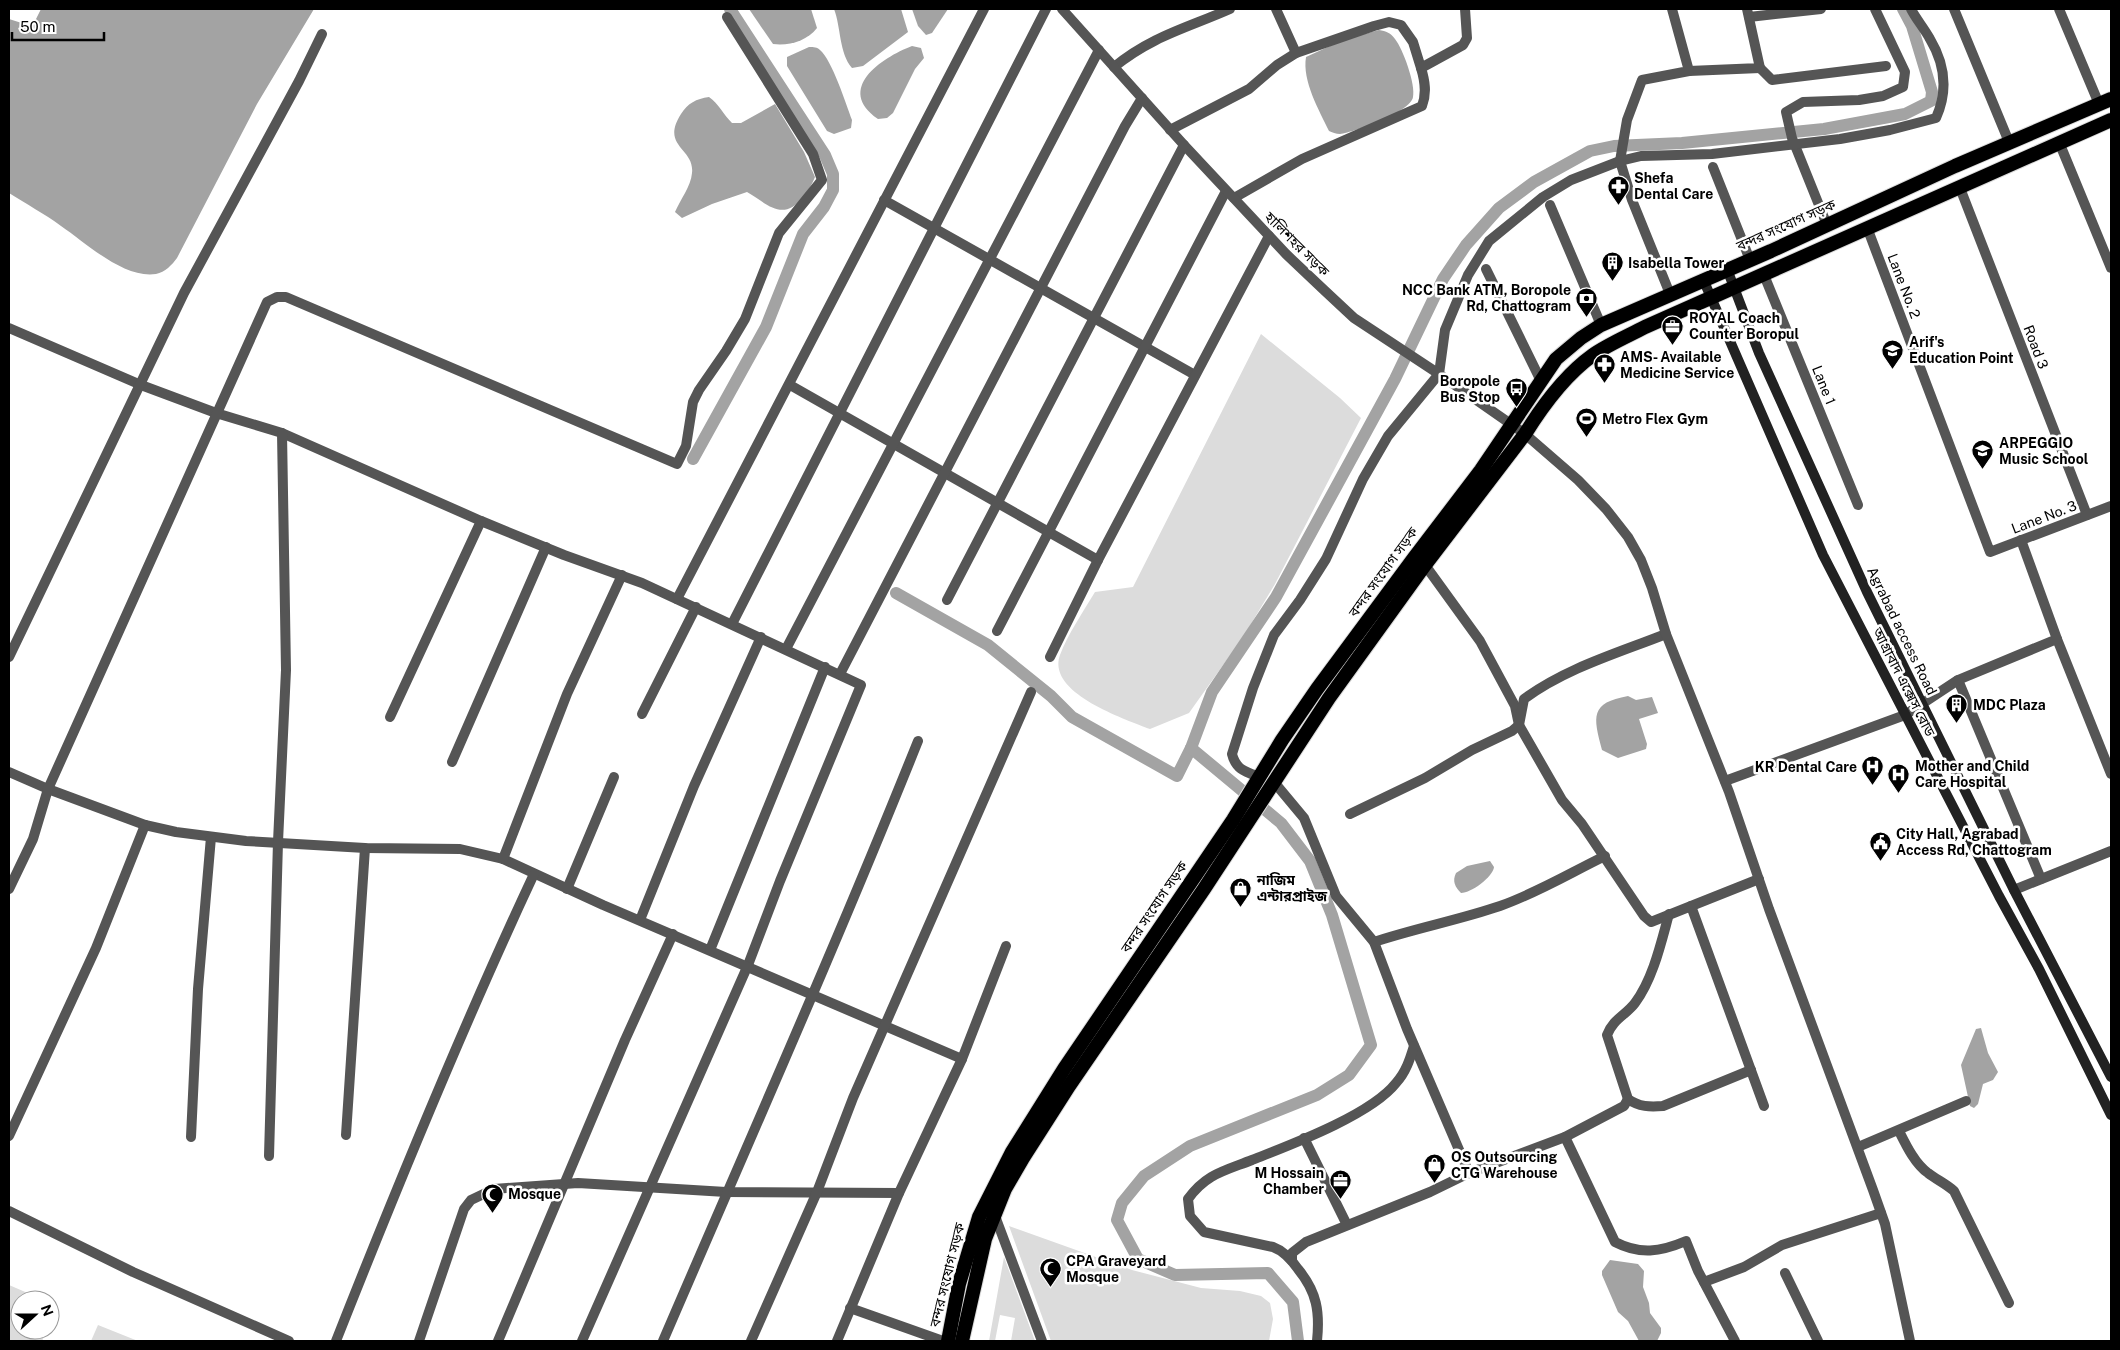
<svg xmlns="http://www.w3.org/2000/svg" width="2120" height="1350" font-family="'Public Sans','Noto Sans Bengali',sans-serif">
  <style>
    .green { fill: #dcdcdc }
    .water { fill: #a3a3a3 }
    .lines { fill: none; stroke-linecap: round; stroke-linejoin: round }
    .canal { stroke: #a3a3a3; stroke-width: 12 }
    .trunk-casing { stroke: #dbdbdb; stroke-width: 16 }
    .minor { stroke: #555; stroke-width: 10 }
    .tertiary { stroke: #555; stroke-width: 10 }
    .secondary { stroke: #222; stroke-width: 10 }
    .trunk { stroke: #000; stroke-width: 14 }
    .labels { text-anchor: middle; stroke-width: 5; stroke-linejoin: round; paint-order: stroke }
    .poi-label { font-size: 14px; font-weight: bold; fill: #000; stroke: #fff; text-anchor: start }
    .street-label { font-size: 14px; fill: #000; stroke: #fff }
  </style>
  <rect width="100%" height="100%" fill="#fff"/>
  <!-- green -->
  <g class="green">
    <path d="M1261,334L1340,398L1361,418L1275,584L1243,637L1189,713L1150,729C1125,719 1046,693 1060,655C1068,634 1083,612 1095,592L1133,587Z"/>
    <path d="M1009,1226L1132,1270L1201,1288L1240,1291L1261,1296L1270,1303L1273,1319L1269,1341H1051Z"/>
    <path d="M1004,1257L1035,1341H1011L1015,1318L1000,1315L995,1341H989Z"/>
    <path d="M9,1285L44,1300H20V1330H47L42,1341H9Z"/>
    <path d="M98,1325L138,1341H91Z"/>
  </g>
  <!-- water -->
  <g class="water">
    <path d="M41,9H314L257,104L177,258C172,265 165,272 156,274C124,279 86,243 61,226C45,214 26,204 9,193V19L28,25L35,21Z"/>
    <path d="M749,9H811L817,28C807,41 789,46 773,44Z"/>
    <path d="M834,9H901L908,32L863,66L852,68C839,53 841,27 834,9Z"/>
    <path d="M912,9H948L932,33L926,35L918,26Z"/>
    <path d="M1379,30C1386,31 1391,33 1395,39C1403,49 1416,85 1413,97C1411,112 1355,132 1340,134C1336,134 1332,132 1329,131C1319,110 1302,81 1306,57L1343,40Z"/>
    <path d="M912,46L921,48L924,58L915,69L893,113L887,118L878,119C835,89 881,58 912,46Z"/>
    <path d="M809,47C814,47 817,47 820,50C832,60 846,104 852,120L851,128L834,134L827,131L787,66V57Z"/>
    <path d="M709,97C719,104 723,114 732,123H741L775,104L804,152L815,177C812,185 808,190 803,197C783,222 769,205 747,192L712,204L682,218L675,212C680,200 691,186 692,173C695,148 660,147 681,114C688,103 696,99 709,97Z"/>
    <path d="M1628,696L1636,700L1652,697L1658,713L1639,719L1647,744L1646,749L1618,758L1602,750C1593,716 1590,703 1628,696Z"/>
    <path d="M1490,861L1494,867C1493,877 1471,893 1461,893C1455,887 1452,881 1456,873L1467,866Z"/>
    <path d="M1981,1028L1988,1053L1998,1072L1993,1080L1983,1084L1978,1104L1974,1108L1970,1106L1961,1065L1976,1029Z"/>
    <path d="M1610,1260L1638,1264L1644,1271L1643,1287L1649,1303L1650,1313L1661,1328V1333L1657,1341H1639L1628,1321L1618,1312L1602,1275V1271Z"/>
  </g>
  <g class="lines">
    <!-- canal -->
    <g class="canal">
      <path d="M693,459L766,327L803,234L824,207L833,190V174L825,155L730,9"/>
      <path d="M896,593L988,645L1051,696L1072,717L1177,776L1191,748L1212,692L1276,597L1395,379L1443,279L1466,245L1499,208L1534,182L1590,151L1614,146L1682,143L1824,129L1905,114L1931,101L1932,92L1912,26L1903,9"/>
      <path d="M1191,748L1281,823L1310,861L1332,915L1371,1045L1349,1075L1317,1095L1190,1146L1144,1176L1122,1203L1117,1220L1138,1259L1175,1275L1268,1273L1293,1302L1298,1341"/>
    </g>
    <defs>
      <g id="trunk">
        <path d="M948,1341L959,1284L979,1217L1012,1152L1064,1069L1233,820L1282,740L1317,689L1414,558L1481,470L1556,359L1581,338L1601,325L1771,251L1955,166L2111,99"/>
        <path d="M962,1341L985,1239L1005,1189L1023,1158L1069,1086L1204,889L1329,698L1425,565L1525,434C1543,405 1565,375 1593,355C1609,344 1628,336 1645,327L2111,120"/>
      </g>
    </defs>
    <!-- trunk casing -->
    <use href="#trunk" class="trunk-casing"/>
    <!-- minor -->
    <g class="minor">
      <path d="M1276,9L1296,53"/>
      <path d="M1954,9L2009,142"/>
      <path d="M2059,9L2099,104"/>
      <path d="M1749,17L1821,9"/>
      <path d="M1114,67C1152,36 1187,28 1230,9"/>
      <path d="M1760,68L1772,80L1886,66"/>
      <path d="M1689,71L1760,68L1747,9"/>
      <path d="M1170,130L1249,89L1277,65L1296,53L1374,26L1389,22L1401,25L1413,42L1421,68"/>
      <path d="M2059,142L2111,268"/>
      <path d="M1713,167L1750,260"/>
      <path d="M1960,188L2087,515"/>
      <path d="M1234,198L1302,159L1422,106C1427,93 1425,81 1421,68L1463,45L1467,38L1465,9"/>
      <path d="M884,200L1195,375"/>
      <path d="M1550,205L1601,325"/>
      <path d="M1827,225L1792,138L1786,112L1803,102L1859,100L1883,96L1903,87L1905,72L1875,9"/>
      <path d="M1868,230L1990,552L2111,506"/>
      <path d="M1486,269L1541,381"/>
      <path d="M1764,275L1858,505"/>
      <path d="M1670,294L1632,200L1620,161L1627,120L1642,80L1689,71L1672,9"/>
      <path d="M9,328L141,385L216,413L282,433L481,521L564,555L642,583L861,685L780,881L748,965L582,1341"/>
      <path d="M790,385L1098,560"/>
      <path d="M1425,565L1480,641L1515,706L1519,725L1562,800L1582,824L1644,916L1651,922L1759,879"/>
      <path d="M677,599L984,9"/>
      <path d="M947,600L1184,145"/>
      <path d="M732,624L1046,9"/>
      <path d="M997,631L1226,191"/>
      <path d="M2057,639L2111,774"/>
      <path d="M786,649L1099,50"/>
      <path d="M1050,657L1098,560L1269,236"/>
      <path d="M840,674L1125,126L1142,98"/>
      <path d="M1958,680L2041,879"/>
      <path d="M642,714L696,607"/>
      <path d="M390,717L481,521"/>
      <path d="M452,762L546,547"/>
      <path d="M9,772L48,789L145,825L176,832L246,841L365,848L460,849L503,859L603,905L962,1059"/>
      <path d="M1260,777C1246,772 1236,770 1232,754L1253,688L1274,635L1300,600L1326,559L1363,479L1388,436L1439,374L1445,330L1468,275L1489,241L1543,197L1571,180L1620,161L1641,156L1712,154L1840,139L1890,130L1936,118C1948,91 1945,64 1930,39C1924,28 1916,19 1911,9"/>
      <path d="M1725,781L1905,715L1958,680L2057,639L2021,540"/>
      <path d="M1274,782L1304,818L1336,896L1374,942L1407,1029L1469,1173"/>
      <path d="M1350,814L1425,778L1472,750L1512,731L1519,725L1524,699C1566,668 1618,653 1666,634"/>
      <path d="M503,859L567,694L622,575"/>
      <path d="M9,889L33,839L48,789L267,302L277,297H286L677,464L686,446L693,402L699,390L726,351L745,319L779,233L822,180L813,154L727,17"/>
      <path d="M567,889L614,777"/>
      <path d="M2014,890L2111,851"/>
      <path d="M1691,906L1764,1106"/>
      <path d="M1669,914C1661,943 1653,979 1635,1003C1626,1015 1613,1019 1607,1035L1628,1099C1639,1107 1650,1107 1663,1106L1751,1070"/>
      <path d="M640,920L694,786L761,637"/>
      <path d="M1374,942C1416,928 1459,920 1500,906C1537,893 1570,873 1605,856"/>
      <path d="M710,950L825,667"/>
      <path d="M1899,1131C1906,1145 1915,1164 1928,1173C1937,1180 1945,1183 1954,1191L2009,1303"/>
      <path d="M346,1135L365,848"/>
      <path d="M9,1136L96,948L145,825"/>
      <path d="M191,1137L198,989L211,837"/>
      <path d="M1565,1137L1615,1242C1640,1255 1660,1252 1686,1241L1698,1271L1735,1341"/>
      <path d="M1304,1138L1347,1225"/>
      <path d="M1858,1147L1966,1101"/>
      <path d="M269,1156L278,842L286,670L282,433"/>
      <path d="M9,1211L133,1272L289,1341"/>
      <path d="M995,1216L1042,1341"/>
      <path d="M1292,1261V1253L1306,1242L1430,1192L1469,1173L1565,1137L1624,1106L1628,1099"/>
      <path d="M1785,1273L1818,1341"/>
      <path d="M1704,1282L1744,1267L1782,1245L1881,1213"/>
      <path d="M850,1308L943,1341"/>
      <path d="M336,1341C398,1184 462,1028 534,874"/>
      <path d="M419,1341L464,1209L471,1200L494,1189L578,1183L726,1192L899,1193"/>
      <path d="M498,1341L625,1040L673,934"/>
      <path d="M663,1341C749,1141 837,943 918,741"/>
      <path d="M751,1341L817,1192L853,1098L1031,692"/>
      <path d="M837,1341L899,1193L962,1059L1006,946"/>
      <path d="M1317,1341C1320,1312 1317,1292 1298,1269C1291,1259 1284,1251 1273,1247L1204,1232L1190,1216L1188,1199C1206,1174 1224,1171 1252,1160C1290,1145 1371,1115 1396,1083C1406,1072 1410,1059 1414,1046"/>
    </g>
    <!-- tertiary -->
    <g class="tertiary">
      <path d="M1062,9L1184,145L1286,254L1324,290L1354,318L1439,374L1525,434L1578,480L1606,509L1628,537L1641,560L1652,588L1666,634L1729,792L1769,909L1873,1190L1885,1224L1910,1341"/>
      <path d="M9,657L184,293L299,81L322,34"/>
    </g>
    <!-- secondary -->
    <g class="secondary">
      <path d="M1727,269L1759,353L1867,592L2014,890L2111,1077"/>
      <path d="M1703,279L1823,555L1999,896L2039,969L2111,1115"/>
    </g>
    <!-- trunk -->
    <use href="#trunk" class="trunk"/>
  </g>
  <!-- icons -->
  <defs>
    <symbol id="pharmacy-pin" viewBox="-11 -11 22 30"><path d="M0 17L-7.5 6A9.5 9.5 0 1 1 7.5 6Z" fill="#000" stroke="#fff"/><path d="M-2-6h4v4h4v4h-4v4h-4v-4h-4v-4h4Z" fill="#fff"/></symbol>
    <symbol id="building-pin" viewBox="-11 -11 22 30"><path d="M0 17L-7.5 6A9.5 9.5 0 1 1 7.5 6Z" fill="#000" stroke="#fff"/><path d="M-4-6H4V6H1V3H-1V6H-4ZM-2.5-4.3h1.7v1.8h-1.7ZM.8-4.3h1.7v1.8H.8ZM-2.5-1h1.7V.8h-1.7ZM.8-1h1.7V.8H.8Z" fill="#fff"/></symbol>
    <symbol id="bank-pin" viewBox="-11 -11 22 30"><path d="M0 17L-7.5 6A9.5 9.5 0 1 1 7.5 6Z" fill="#000" stroke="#fff"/><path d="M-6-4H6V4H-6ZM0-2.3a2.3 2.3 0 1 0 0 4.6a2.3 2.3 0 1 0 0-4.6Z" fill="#fff"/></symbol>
    <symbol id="office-pin" viewBox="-11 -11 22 30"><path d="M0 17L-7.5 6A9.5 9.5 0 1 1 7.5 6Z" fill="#000" stroke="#fff"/><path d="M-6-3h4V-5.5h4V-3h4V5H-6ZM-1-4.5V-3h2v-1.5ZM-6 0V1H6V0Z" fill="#fff"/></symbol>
    <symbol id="school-pin" viewBox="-11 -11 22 30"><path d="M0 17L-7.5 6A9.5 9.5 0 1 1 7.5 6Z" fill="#000" stroke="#fff"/><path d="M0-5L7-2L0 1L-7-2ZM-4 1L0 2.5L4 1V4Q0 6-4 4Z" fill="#fff"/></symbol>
    <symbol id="bus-pin" viewBox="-11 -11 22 30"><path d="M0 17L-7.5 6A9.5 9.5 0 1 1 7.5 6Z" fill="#000" stroke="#fff"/><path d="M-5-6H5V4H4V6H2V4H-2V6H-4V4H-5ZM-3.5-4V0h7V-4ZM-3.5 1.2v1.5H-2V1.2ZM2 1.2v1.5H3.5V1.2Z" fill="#fff"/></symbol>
    <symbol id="stadium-pin" viewBox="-11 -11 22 30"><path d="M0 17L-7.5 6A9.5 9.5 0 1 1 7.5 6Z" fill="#000" stroke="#fff"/><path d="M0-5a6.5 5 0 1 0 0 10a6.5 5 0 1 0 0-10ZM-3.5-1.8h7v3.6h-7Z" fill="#fff"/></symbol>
    <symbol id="hospital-pin" viewBox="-11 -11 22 30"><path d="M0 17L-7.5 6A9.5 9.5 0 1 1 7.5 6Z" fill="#000" stroke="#fff"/><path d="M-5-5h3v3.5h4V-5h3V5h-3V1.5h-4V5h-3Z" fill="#fff"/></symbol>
    <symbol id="civic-pin" viewBox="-11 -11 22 30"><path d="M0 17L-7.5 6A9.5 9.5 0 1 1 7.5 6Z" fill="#000" stroke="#fff"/><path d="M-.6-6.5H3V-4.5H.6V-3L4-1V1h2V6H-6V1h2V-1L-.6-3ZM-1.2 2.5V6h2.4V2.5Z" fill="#fff"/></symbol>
    <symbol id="shop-pin" viewBox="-11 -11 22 30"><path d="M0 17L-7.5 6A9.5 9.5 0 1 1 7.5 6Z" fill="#000" stroke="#fff"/><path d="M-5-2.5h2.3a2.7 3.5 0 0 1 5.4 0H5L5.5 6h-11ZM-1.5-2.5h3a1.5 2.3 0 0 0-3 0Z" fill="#fff"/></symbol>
    <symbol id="mosque-pin" viewBox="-11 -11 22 30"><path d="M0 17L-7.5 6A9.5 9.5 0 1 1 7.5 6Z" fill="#000" stroke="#fff"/><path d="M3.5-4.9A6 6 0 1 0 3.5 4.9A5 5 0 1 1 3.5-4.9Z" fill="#fff"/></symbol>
  </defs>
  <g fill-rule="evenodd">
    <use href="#pharmacy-pin" x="1606" y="174" width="25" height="34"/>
    <use href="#building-pin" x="1600" y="250" width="25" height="34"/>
    <use href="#bank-pin" x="1574" y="286" width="25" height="34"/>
    <use href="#office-pin" x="1660" y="314" width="25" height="34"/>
    <use href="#school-pin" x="1880" y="338" width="25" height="34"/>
    <use href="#pharmacy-pin" x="1592" y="352" width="25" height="34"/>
    <use href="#bus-pin" x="1504" y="376" width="25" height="34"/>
    <use href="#stadium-pin" x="1574" y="406" width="25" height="34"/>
    <use href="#school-pin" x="1970" y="438" width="25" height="34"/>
    <use href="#building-pin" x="1944" y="692" width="25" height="34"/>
    <use href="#hospital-pin" x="1860" y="754" width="25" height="34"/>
    <use href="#hospital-pin" x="1886" y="762" width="25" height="34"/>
    <use href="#civic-pin" x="1868" y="830" width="25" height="34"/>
    <use href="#shop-pin" x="1228" y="876" width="25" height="34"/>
    <use href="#shop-pin" x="1422" y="1152" width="25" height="34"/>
    <use href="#office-pin" x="1328" y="1168" width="25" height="34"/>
    <use href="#mosque-pin" x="480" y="1182" width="25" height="34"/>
    <use href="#mosque-pin" x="1038" y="1256" width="25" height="34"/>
  </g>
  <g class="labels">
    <!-- poi labels -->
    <g class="poi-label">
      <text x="1634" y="183">Shefa<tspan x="1634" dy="16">Dental Care</tspan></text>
      <text x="1628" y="268">Isabella Tower</text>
      <text x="1571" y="295" text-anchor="end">NCC Bank ATM, Boropole<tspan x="1571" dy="16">Rd, Chattogram</tspan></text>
      <text x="1689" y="323">ROYAL Coach<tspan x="1689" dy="16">Counter Boropul</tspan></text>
      <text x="1909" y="347">Arif's<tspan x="1909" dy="16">Education Point</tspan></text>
      <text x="1620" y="362">AMS- Available<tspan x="1620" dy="16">Medicine Service</tspan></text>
      <text x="1500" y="386" text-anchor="end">Boropole<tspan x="1500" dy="16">Bus Stop</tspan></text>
      <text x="1602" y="424">Metro Flex Gym</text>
      <text x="1999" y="448">ARPEGGIO<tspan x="1999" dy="16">Music School</tspan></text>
      <text x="1973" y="710">MDC Plaza</text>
      <text x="1915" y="771">Mother and Child<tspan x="1915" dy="16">Care Hospital</tspan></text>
      <text x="1857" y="772" text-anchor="end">KR Dental Care</text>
      <text x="1896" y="839">City Hall, Agrabad<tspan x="1896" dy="16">Access Rd, Chattogram</tspan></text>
      <text x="1257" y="885">নাজিম<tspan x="1257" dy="16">এন্টারপ্রাইজ</tspan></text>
      <text x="1451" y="1162">OS Outsourcing<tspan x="1451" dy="16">CTG Warehouse</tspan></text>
      <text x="1324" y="1178" text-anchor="end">M Hossain<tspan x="1324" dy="16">Chamber</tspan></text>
      <text x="508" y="1199">Mosque</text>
      <text x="1066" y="1266">CPA Graveyard<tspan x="1066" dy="16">Mosque</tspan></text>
    </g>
    <!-- street labels -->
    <g class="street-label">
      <text transform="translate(1786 225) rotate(-24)" y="5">বন্দর সংযোগ সড়ক</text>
      <text transform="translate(1297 244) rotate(45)" y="5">হালিশহর সড়ক</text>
      <text transform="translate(1904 286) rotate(69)" y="5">Lane No. 2</text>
      <text transform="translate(2036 347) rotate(69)" y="5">Road 3</text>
      <text transform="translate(1824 385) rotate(68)" y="5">Lane 1</text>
      <text transform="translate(2044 517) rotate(-21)" y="5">Lane No. 3</text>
      <text transform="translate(1383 572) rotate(-54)" y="5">বন্দর সংযোগ সড়ক</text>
      <text transform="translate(1902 631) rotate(64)" y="5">Agrabad access Road</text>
      <text transform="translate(1904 682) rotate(63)" y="5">আগ্রাবাদ এক্সেস রোড</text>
      <text transform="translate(1154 907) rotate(-56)" y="5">বন্দর সংযোগ সড়ক</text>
      <text transform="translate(947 1275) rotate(-76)" y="5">বন্দর সংযোগ সড়ক</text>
    </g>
  </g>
  <!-- border -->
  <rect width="2120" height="1350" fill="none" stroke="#000000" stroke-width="20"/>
  <!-- north arrow -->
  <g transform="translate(35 1315) rotate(69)"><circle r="24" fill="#ffffff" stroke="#999999"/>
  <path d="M0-4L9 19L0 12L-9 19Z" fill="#000000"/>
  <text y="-8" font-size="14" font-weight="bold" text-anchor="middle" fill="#000000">N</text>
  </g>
  <!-- scale -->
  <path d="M12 32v8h92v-8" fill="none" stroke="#000000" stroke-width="2.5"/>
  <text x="20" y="32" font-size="15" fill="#000000" stroke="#ffffff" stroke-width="4" paint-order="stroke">50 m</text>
</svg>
